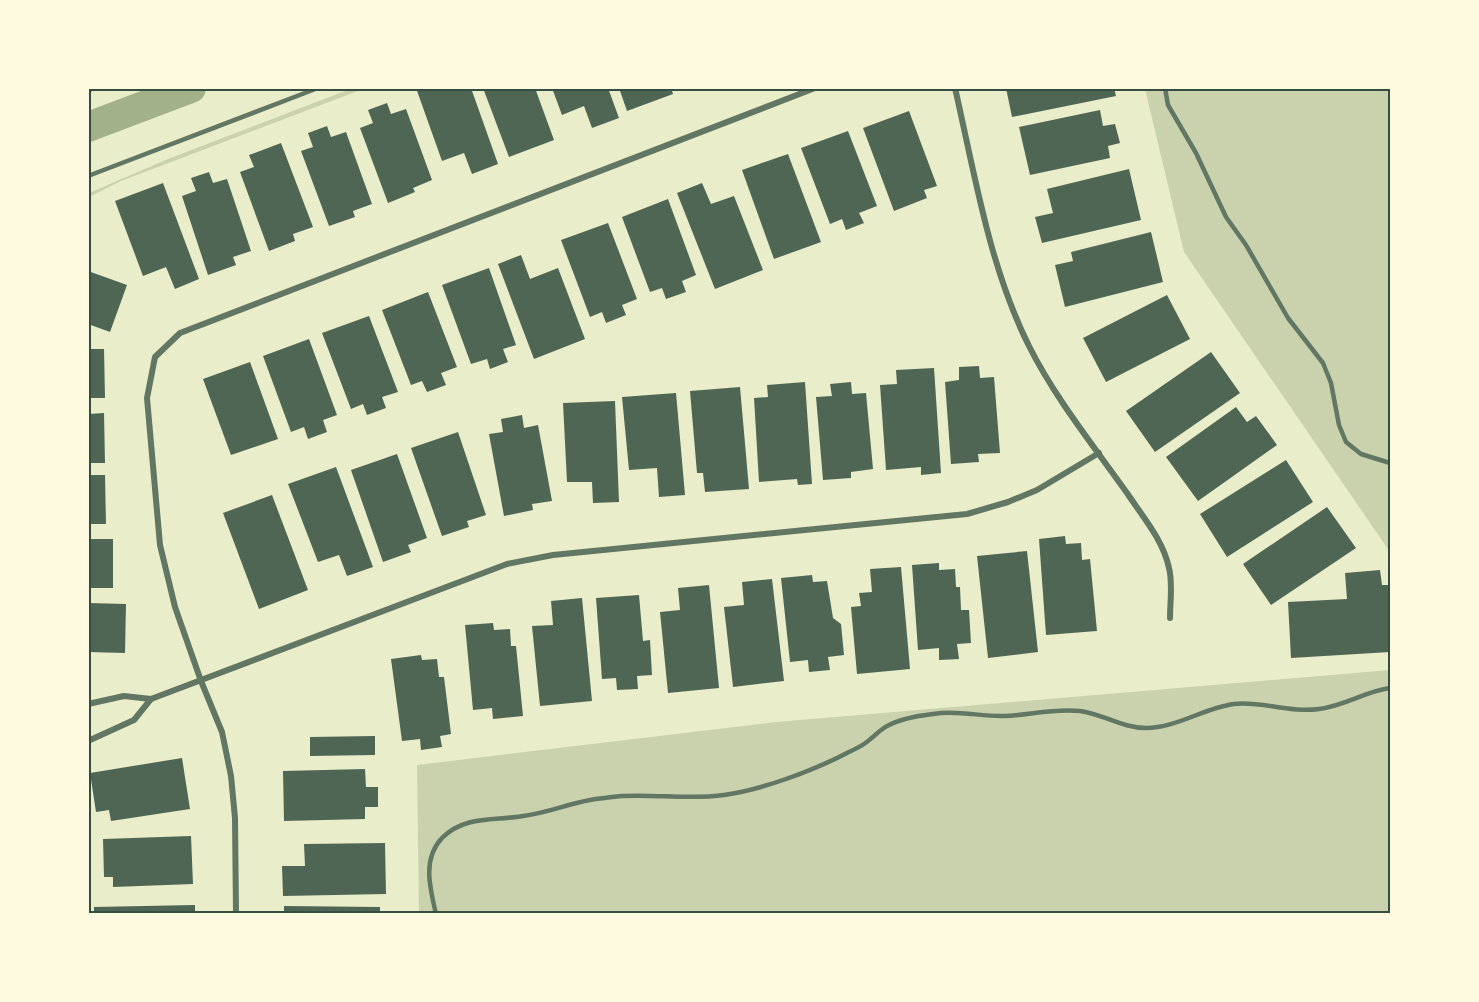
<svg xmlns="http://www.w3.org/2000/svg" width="1479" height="1002" font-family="Montserrat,sans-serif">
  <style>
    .green { fill: #cad2ad }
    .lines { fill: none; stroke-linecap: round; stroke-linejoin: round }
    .canal { stroke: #a3b18a; stroke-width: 30 }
    .building { fill: #4f6655 }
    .path { stroke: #344e41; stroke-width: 4 }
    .service { stroke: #617663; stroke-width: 4.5 }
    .minor { stroke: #617663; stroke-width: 6 }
    .neatline { fill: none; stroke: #344e41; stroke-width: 2 }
  </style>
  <rect width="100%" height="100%" fill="#e9edc9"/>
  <!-- green -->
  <g class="green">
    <path d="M353,88L363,89L121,181L89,197V193L168,159Z"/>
    <path d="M1145,89H1390V552L1184,252Z"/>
    <path d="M1390,670V913H419L417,765L776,722Z"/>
  </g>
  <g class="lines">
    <!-- canal -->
    <path class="canal" d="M88,127L191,88"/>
  </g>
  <!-- building -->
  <g class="building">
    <path d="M416,88H471L498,164L472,174L464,153L442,161Z"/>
    <path d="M483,88H535L554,140L509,157Z"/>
    <path d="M552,88H608L619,118L592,128L584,106L562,115Z"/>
    <path d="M619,88H671L673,94L627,111Z"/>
    <path d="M1006,88H1114L1116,96L1012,117Z"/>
    <path d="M387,103L391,114L406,109L432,180L413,188L415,192L388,203L360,128L373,123L368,110Z"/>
    <path d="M1100,110L1103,126L1115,124L1120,143L1108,146L1110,158L1030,175L1019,127Z"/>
    <path d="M909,111L937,186L924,190L927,198L894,211L863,128Z"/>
    <path d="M327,126L331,137L346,132L372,204L353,211L355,217L329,226L301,151L313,147L308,133Z"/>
    <path d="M848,131L877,206L859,213L864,223L846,230L842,219L830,224L801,148Z"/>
    <path d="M281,143L313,227L293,234L295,241L269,251L240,172L254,167L249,155Z"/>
    <path d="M788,154L821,242L774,259L742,170Z"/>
    <path d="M1129,169L1141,220L1042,243L1035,217L1053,213L1047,189Z"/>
    <path d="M209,172L213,183L227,179L251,251L233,257L236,265L208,275L182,196L196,191L191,178Z"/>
    <path d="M163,183L199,279L175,289L166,267L143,276L115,201Z"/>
    <path d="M702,183L711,204L734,196L763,270L715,289L677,193Z"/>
    <path d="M668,199L696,275L682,281L686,292L666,299L662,288L650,292L622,217Z"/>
    <path d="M608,223L637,299L622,305L626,315L606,323L602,312L590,317L561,240Z"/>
    <path d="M1151,232L1163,282L1065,307L1055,265L1073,261L1071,252Z"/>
    <path d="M521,255L530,279L558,268L585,339L534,359L498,264Z"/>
    <path d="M489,268L516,345L503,349L508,362L490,369L487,359L471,364L442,285Z"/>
    <path d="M88,271L127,285L110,332L88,324Z"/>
    <path d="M428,292L457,367L441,373L446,385L427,392L422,381L411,385L382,310Z"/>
    <path d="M1167,295L1190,339L1106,382L1083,338Z"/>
    <path d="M369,316L398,392L382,397L386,408L367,415L363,404L351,409L322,333Z"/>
    <path d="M309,339L337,415L323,420L327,432L308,439L304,427L291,432L263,356Z"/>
    <path d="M88,349H104L105,398H88Z"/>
    <path d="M1211,352L1240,393L1155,452L1126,411Z"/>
    <path d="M250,362L278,439L231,455L203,379Z"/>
    <path d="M979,366L980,378L994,377L1000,453L978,454L979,462L951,464L945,382L959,380V367Z"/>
    <path d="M934,368L941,473L921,475V467L886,470L880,385L897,384L896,370Z"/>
    <path d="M805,382L812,484L798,485L797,479L759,482L754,398L768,397L767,385Z"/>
    <path d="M851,382L852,394L866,393L873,469L851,472V478L823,480L816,397L832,396L830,384Z"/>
    <path d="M740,387L749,489L705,492L703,473H697L690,391Z"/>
    <path d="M676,393L685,495L659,497L657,468L629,470L622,397Z"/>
    <path d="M615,401L619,502L593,503L592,482H567L563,403Z"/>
    <path d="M1236,407L1247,422L1256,416L1277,445L1198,501L1166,457Z"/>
    <path d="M104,413L105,463H88V414Z"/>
    <path d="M522,415L524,428L538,425L552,501L532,504L533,510L504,516L489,434L503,432L501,419Z"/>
    <path d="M458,432L486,515L467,521L469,527L442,536L411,448Z"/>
    <path d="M397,454L427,538L408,545L411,552L383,562L351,470Z"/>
    <path d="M1286,460L1313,502L1227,557L1200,514Z"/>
    <path d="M336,467L373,567L347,576L339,555L318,562L288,484Z"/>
    <path d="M88,475H105L106,524H88Z"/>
    <path d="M272,495L308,590L259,609L223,513Z"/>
    <path d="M1327,507L1356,548L1271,605L1243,564Z"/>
    <path d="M1065,536L1066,544L1081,543L1082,560L1090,559L1097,631L1046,635L1039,539Z"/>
    <rect x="88" y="539" width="25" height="49"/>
    <path d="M1027,551L1038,652L988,658L977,556Z"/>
    <path d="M939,563V570L955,569L956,587H960L961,610H969L971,643L957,644L959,659L939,660V648L918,650L912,565Z"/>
    <path d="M901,567L910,669L857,674L851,607L861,606L859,593L872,592L870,569Z"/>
    <path d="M1380,570L1382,585H1390V652L1291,658L1288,602L1347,599L1345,573Z"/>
    <path d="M812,575L813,582L827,581L833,618L841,624L844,655L828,657L830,670L809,672L808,660L790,662L781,578Z"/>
    <path d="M772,579L784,681L733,687L724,607L744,605L742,582Z"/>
    <path d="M709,585L719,688L668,693L660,612L680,610L678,588Z"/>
    <path d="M639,595L643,641L650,640L652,675L637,676L638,689L617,690L616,678L602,679L596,598Z"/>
    <path d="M582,598L592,701L540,706L532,626L553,625L551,601Z"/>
    <path d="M88,603L126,604L125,653L88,652Z"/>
    <path d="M493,623L494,630L510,629L511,646H516L523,716L493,719L492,708L473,710L465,625Z"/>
    <path d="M421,655L422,660L437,659L439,677H444L451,734L440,736L442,747L421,750L420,739L402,741L391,659Z"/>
    <path d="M375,736V755L310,756V737Z"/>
    <path d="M182,758L190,809L111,821L109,810L96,812L90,773Z"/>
    <path d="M365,769L366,787H378V807H365V819L284,821L283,771Z"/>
    <path d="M191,836L193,884L113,887V877H104L103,839Z"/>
    <path d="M385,843L386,894L283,896L282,866H305L304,844Z"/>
    <path d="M195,905V914H94V907Z"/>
    <path d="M284,906L380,907V914H284Z"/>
  </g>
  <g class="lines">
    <!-- path -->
    <path class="path" d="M88,91L94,88"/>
    <!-- service -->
    <g class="service">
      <path d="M1165,88L1168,105L1196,153L1226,217L1246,245L1288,318L1323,363L1331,383L1339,425L1346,442L1361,454L1390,463"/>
      <path d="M88,176L318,88"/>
      <path d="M436,914C430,888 422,859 442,838C465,815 495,821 523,816C546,813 568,804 590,800C601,798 612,797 622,796C657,794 689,800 724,795C761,790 812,771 845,754C851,751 858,748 864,744C873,738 880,729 889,725C905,717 924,715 941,713C963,711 984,717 1005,716C1030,715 1054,708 1080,711C1103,714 1122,728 1146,728C1176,728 1204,708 1234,704C1262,701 1291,713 1319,709C1344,706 1366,691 1390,688"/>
    </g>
    <!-- minor -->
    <g class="minor">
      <path d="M955,88C975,175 989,266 1029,346C1055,398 1093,445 1127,493C1143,517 1163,540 1169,568C1173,583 1170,602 1170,618"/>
      <path d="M88,704L124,696L151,699L507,564L553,555L967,514L1008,502L1037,490L1099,453"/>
      <path d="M88,741L134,720L151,699"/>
      <path d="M236,914L235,818L231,776L222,732L201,681L175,607L160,545L147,398L155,357L180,333L815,88"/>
    </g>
  </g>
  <!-- border -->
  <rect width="1479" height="1002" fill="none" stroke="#fefae0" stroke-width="180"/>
  <rect x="90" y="90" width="1299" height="822" class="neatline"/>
</svg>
